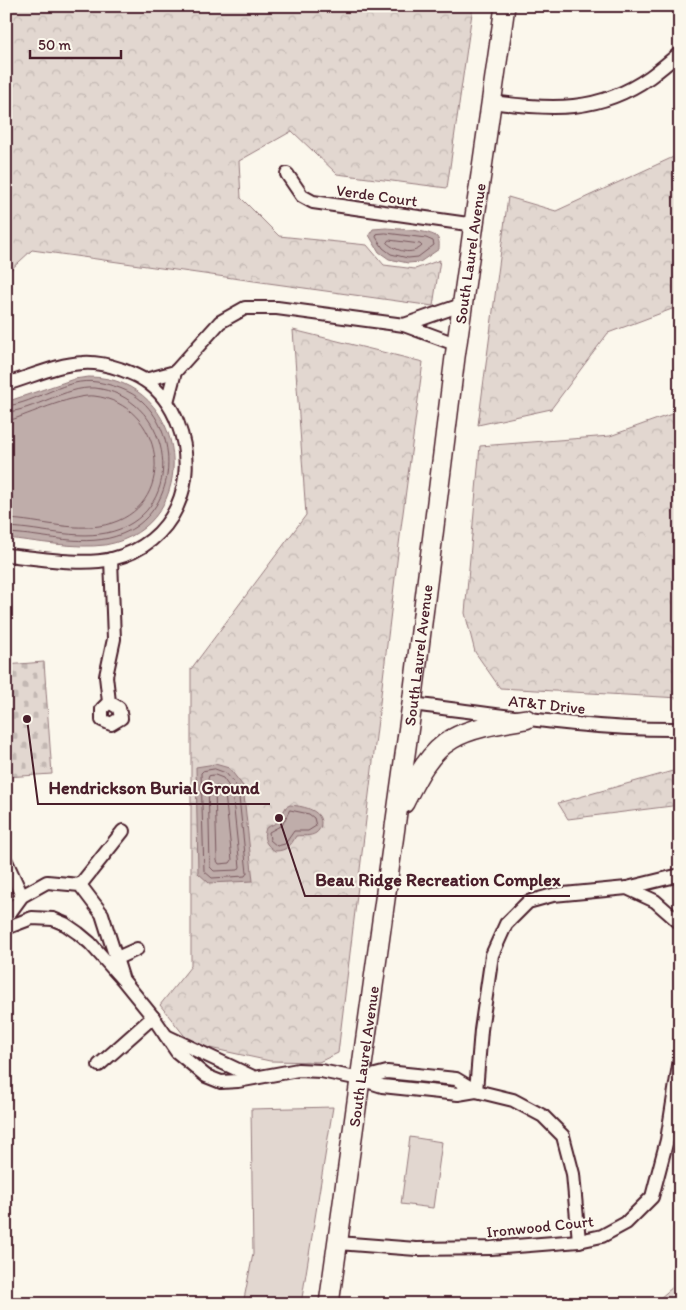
<svg xmlns="http://www.w3.org/2000/svg" width="686" height="1310" font-family="Itim,sans-serif">
  <style>
    .grass { fill: #e2d7d0; stroke: #967b7e }
    .forest { fill: url(#forest-crowns); stroke: #967b7e }
    .cemetery { fill: url(#cemetery-stones); stroke: #967b7e }
    .water { fill: #bfadaa; stroke: #907477 }
    .lines { fill: none; stroke-linecap: round; stroke-linejoin: round }
    .shore { stroke: #79585e; stroke-width: 1 }
    .minor-casing { stroke: #4a1f2b; stroke-width: 16 }
    .secondary-casing { stroke: #4a1f2b; stroke-width: 22 }
    .minor { stroke: #fbf7ec; stroke-width: 12 }
    .secondary { stroke: #fbf7ec; stroke-width: 19 }
    .labels { text-anchor: middle; stroke-width: 4; stroke-linejoin: round; paint-order: stroke }
    .street-label { font-size: 16px; fill: #4a1f2b; stroke: #fbf7ec }
    .leader { fill: none; stroke: #4a1f2b; stroke-width: 2 }
    .callout-dot { fill: #4a1f2b; stroke: #fbf7ec; stroke-width: 2 }
    .callout-label { font-size: 18px; text-anchor: middle; font-weight: bold; fill: #4a1f2b; stroke: #fbf7ec; stroke-width: 4; stroke-linejoin: round; paint-order: stroke }
  </style>
  <defs>
    <pattern id="forest-crowns" width="20" height="18" patternUnits="userSpaceOnUse" patternTransform="scale(1.25)"><rect width="20" height="18" fill="#e2d7d0"/><path d="M2 6a3 3 0 1 1 6 0M12 15a3 3 0 1 1 6 0" fill="none" stroke="#c3b8b3"/></pattern>
    <pattern id="cemetery-stones" width="16" height="16" patternUnits="userSpaceOnUse" patternTransform="scale(1.25)"><rect width="16" height="16" fill="#e2d7d0"/><path d="M2 7V4a2 2 0 0 1 4 0v3zM10 15v-3a2 2 0 0 1 4 0v3z" fill="#c3b8b3"/></pattern>
  </defs>
  <rect width="100%" height="100%" fill="#fbf7ec"/>
  <filter id="ink" filterUnits="userSpaceOnUse"><feTurbulence type="fractalNoise" baseFrequency=".02" numOctaves="2"/><feDisplacementMap in="SourceGraphic" scale="10" xChannelSelector="R" yChannelSelector="G"/><feConvolveMatrix kernelMatrix="1 2 1 2 8 2 1 2 1" color-interpolation-filters="sRGB"/></filter>
  <g filter="url(#ink)">
    <!-- grass -->
    <g class="grass">
      <path d="M333,1107L301,1304H243L253,1254L251,1109Z"/>
      <path d="M410,1137L442,1142L433,1208L401,1204Z"/>
    </g>
    <!-- forest -->
    <g class="forest">
      <path d="M6,6H473L447,188L337,174L292,131L239,161L241,198L279,236L367,245L384,265L415,269L440,260L433,306L32,250L6,274Z"/>
      <path d="M680,154V306L608,333L551,409L478,425L508,197L556,211Z"/>
      <path d="M293,330L423,362L401,528L338,1053L319,1062L270,1061L191,1044L160,1005L191,966V669L306,515Z"/>
      <path d="M680,411V698L500,688L475,652L465,613L480,446L610,436Z"/>
      <path d="M680,769V805L568,819L558,803Z"/>
      <path d="M680,1281V1304H653Z"/>
    </g>
    <!-- cemetery -->
    <path class="cemetery" d="M44,662L52,774L6,777V665Z"/>
    <!-- water -->
    <g class="water">
      <path d="M386,228C397,229 429,230 437,237C440,241 439,245 439,249L420,262L408,263L389,259L379,252L369,235L373,229Z"/>
      <path d="M89,377C190,377 206,527 105,545C76,549 36,541 6,538V402L74,379Z"/>
      <path d="M215,764L229,768L243,786L253,881L209,883L198,873L196,767Z"/>
      <path d="M290,805C301,806 321,809 321,823C321,827 319,831 316,833C310,837 303,835 296,836C291,845 287,851 275,851C266,845 262,839 266,828L278,822L286,807Z"/>
    </g>
    <g class="lines">
      <!-- shore -->
      <g class="shore">
        <path d="M386,233L426,238L433,241L434,245L418,257L408,258L391,254L383,248L376,237L377,234Z"/>
        <path d="M389,240L420,244L422,246C412,256 396,251 387,243Z"/>
        <path d="M6,406C37,403 65,377 97,382C113,385 130,390 142,401C182,438 176,512 122,534C86,549 44,534 6,533"/>
        <path d="M6,412C33,411 66,386 94,388C169,395 190,501 120,529C84,543 43,528 6,527"/>
        <path d="M6,420L14,419C34,412 75,394 94,396C164,404 179,502 112,523C78,534 41,520 6,519"/>
        <path d="M215,769L226,773L238,788L247,873L245,876L212,878L204,871L201,773L203,771Z"/>
        <path d="M215,775L223,778L232,791L240,867L238,870L214,871L210,867L208,779L209,776Z"/>
        <path d="M217,786L220,787L225,794L232,860L230,863L219,864L217,861L215,789Z"/>
        <path d="M290,810L309,814L314,818L316,826L308,831H294L285,844L277,846L270,840L269,832L282,825Z"/>
      </g>
      <defs>
        <g id="minor">
          <path d="M492,102C550,110 599,113 650,77C660,70 670,61 680,53"/>
          <path d="M287,174L302,196L313,202L475,225"/>
          <path d="M458,345L404,325L464,304"/>
          <path d="M145,380L175,372"/>
          <path d="M6,384C31,377 57,364 83,363C96,362 108,365 120,369C128,372 137,375 144,380C160,390 172,407 178,424C200,482 174,544 112,559C82,566 37,558 6,555"/>
          <path d="M167,402L175,372L220,322L245,308H277L404,325"/>
          <path d="M109,702L119,708L121,718L111,724L102,720V709L109,702L106,676L114,639L111,559"/>
          <path d="M412,704C501,715 590,730 680,729"/>
          <path d="M6,861L22,896"/>
          <path d="M80,885L123,831"/>
          <path d="M627,888L680,875"/>
          <path d="M6,918L22,896L47,882L80,885L102,914L122,977"/>
          <path d="M6,928L32,918L53,919L65,924L78,933L90,943L123,980L153,1017L177,1052L206,1076L221,1082L238,1081L298,1070L321,1071L360,1079L382,1086L458,1094L476,1091L456,1079L387,1072L360,1079"/>
          <path d="M117,958L137,949"/>
          <path d="M166,1036L253,1077"/>
          <path d="M99,1065L153,1017"/>
          <path d="M579,1241L573,1174L563,1136L543,1116L513,1100L476,1091L481,1030L492,955L506,924L528,902L553,895L627,888L655,901L680,923"/>
          <path d="M338,1243L416,1249L491,1248L579,1241L602,1236L626,1223L652,1197L667,1140L680,1059"/>
        </g>
        <g id="secondary">
          <path d="M404,803C416,779 428,753 452,739C472,727 503,723 526,719"/>
          <path id="s1" d="M329,1304L412,704L455,357L505,6"/>
        </g>
      </defs>
      <!-- minor casing -->
      <use href="#minor" class="minor-casing"/>
      <!-- secondary casing -->
      <use href="#secondary" class="secondary-casing"/>
      <!-- minor -->
      <use href="#minor" class="minor"/>
      <!-- secondary -->
      <use href="#secondary" class="secondary"/>
    </g>
  </g>
  <g class="labels">
    <!-- street labels -->
    <g class="street-label">
      <text transform="translate(377 195) rotate(8)" y="6">Verde Court</text>
      <text dy="6" stroke="none"><textPath href="#s1" startOffset="1060">South Laurel Avenue</textPath></text>
      <text dy="6" stroke="none"><textPath href="#s1" startOffset="655">South Laurel Avenue</textPath></text>
      <text transform="translate(547 704) rotate(6)" y="6">AT&amp;T Drive</text>
      <text dy="6" stroke="none"><textPath href="#s1" startOffset="250">South Laurel Avenue</textPath></text>
      <text transform="translate(540 1226) rotate(-6)" y="6">Ironwood Court</text>
    </g>
  </g>
  <!-- callouts -->
  <path class="leader" d="M27 719L38 804H270M279 818L305 896H570"/>
  <g class="callout-dot">
    <circle cx="27" cy="719" r="5"/>
    <circle cx="279" cy="818" r="5"/>
  </g>
  <g class="callout-label">
    <text x="154" y="794">Hendrickson Burial Ground</text>
    <text x="438" y="886">Beau Ridge Recreation Complex</text>
  </g>
  <!-- margin -->
  <rect width="686" height="1310" fill="none" stroke="#fbf7ec" stroke-width="25"/>
  <rect x="12" y="12" width="661" height="1285" fill="none" stroke="#4a1f2b" stroke-width="2" filter="url(#ink)"/>
  <!-- scale -->
  <path d="M30 50v8h91v-8" fill="none" stroke="#4a1f2b" stroke-width="2.5"/>
  <text x="38" y="50" font-size="15" fill="#4a1f2b" stroke="#fbf7ec" stroke-width="4" paint-order="stroke">50 m</text>
</svg>
